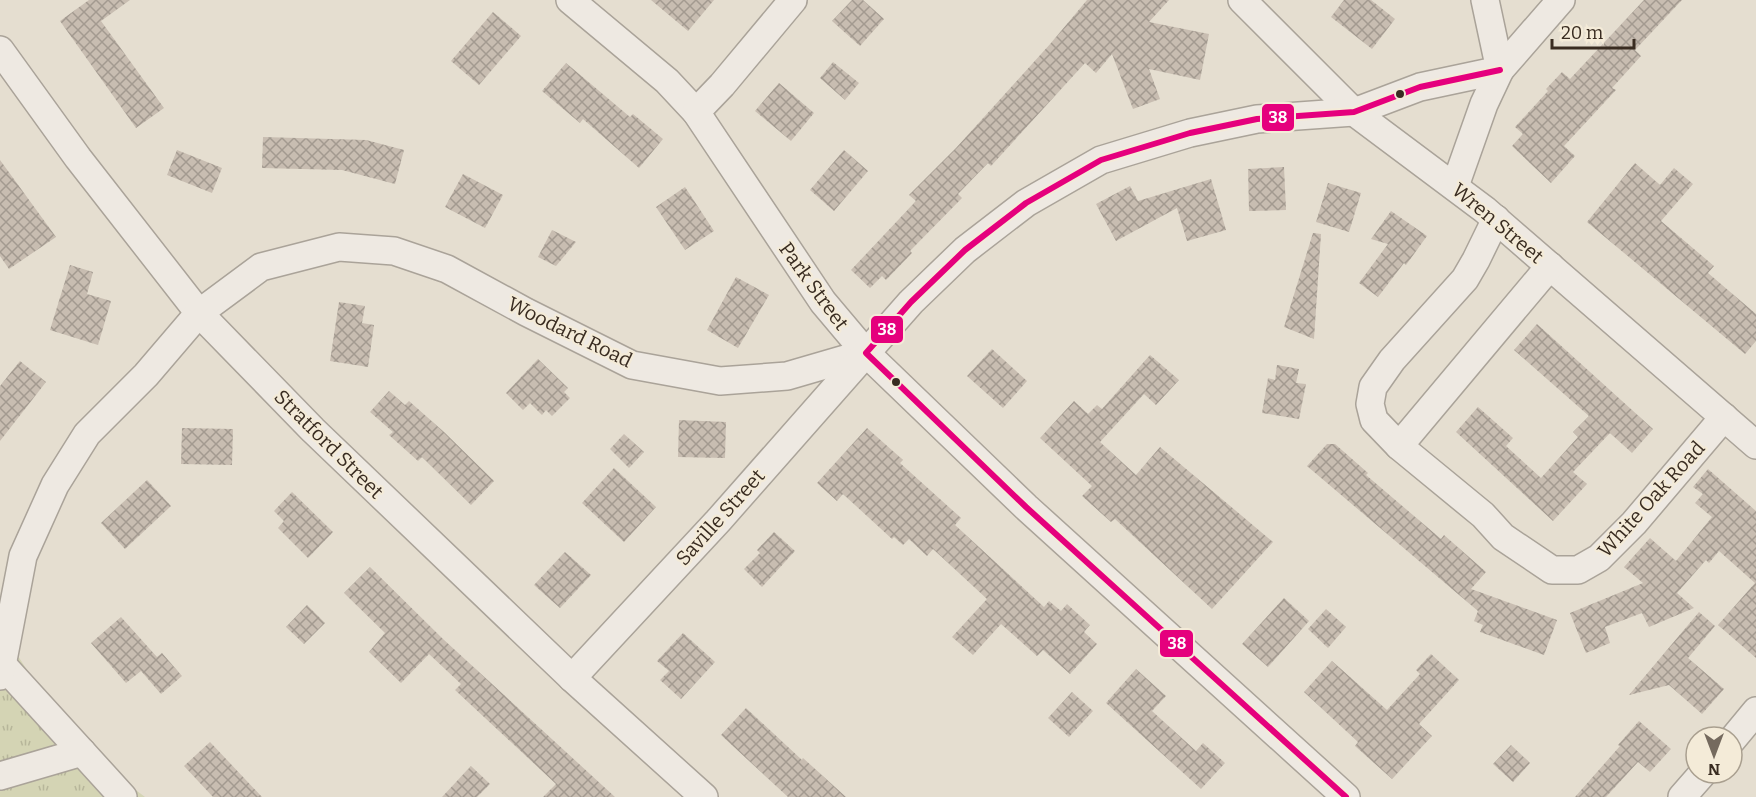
<svg xmlns="http://www.w3.org/2000/svg" width="1756" height="797" font-family="Bitter,serif">
  <style>
    .grass { fill: url(#grass-tufts) }
    .building { fill: url(#building-cross-hatch) }
    .lines { fill: none; stroke-linecap: round; stroke-linejoin: round }
    .street-casing { stroke: #aaa399; stroke-width: 30 }
    .street { stroke: #eee9e2; stroke-width: 27 }
    .bus-1-casing { stroke: #f4ebd8; stroke-width: 10 }
    .bus-1 { stroke: #e5007d; stroke-width: 6 }
    .bus-dot { fill: #392c21; stroke: #f4ebd8; stroke-width: 2 }
    .labels { text-anchor: middle; stroke-width: 4.5; stroke-linejoin: round; paint-order: stroke }
    .street-label { font-size: 20px; fill: #392c21; stroke: #f4ebd8 }
    .line-badge { stroke: #f4ebd8; stroke-width: 2 }
    .badge-label { font-size: 16px; text-anchor: middle; font-weight: bold; fill: #fff }
  </style>
  <defs>
    <pattern id="grass-tufts" width="24" height="20" patternUnits="userSpaceOnUse" patternTransform="scale(1.5)"><rect width="24" height="20" fill="#d4d4b4"/><path d="M3 7l-1-3M5 7V3M7 7l1-3M15 17l-1-3M17 17v-4M19 17l1-3" fill="none" stroke="#b7b69a"/></pattern>
    <pattern id="building-cross-hatch" width="8" height="8" patternUnits="userSpaceOnUse" patternTransform="scale(1.5)"><rect width="8" height="8" fill="#c8bdb1"/><path d="M0 0l8 8M0 8l8-8" fill="none" stroke="#a39a90"/></pattern>
  </defs>
  <rect width="100%" height="100%" fill="#e5ded0"/>
  <!-- grass -->
  <path class="grass" d="M0,628L74,743L145,797H0Z"/>
  <!-- building -->
  <g class="building">
    <path d="M89,0H130L101,21L164,108L136,128L60,21Z"/>
    <path d="M651,0H714L688,31Z"/>
    <path d="M852,0H863L884,19L860,46L832,21Z"/>
    <path d="M1087,0H1169L1149,22L1209,34L1200,80L1149,69L1160,99L1133,109L1112,54L1096,73L1085,63L991,166L988,163L958,194L962,198L910,251L912,253L886,280L882,276L870,288L851,270L916,201L909,195L956,148L1051,43Z"/>
    <path d="M1344,0H1371L1395,19L1372,49L1331,17Z"/>
    <path d="M1644,0H1682L1635,50L1641,56L1612,88L1616,90L1564,146L1575,156L1551,183L1512,146L1523,134L1515,127L1548,91L1546,89L1562,72L1570,79Z"/>
    <path d="M493,12L521,36L479,85L451,61Z"/>
    <path d="M833,62L859,83L845,100L820,78Z"/>
    <path d="M566,63L630,117L633,114L663,139L639,168L583,119L580,123L542,91Z"/>
    <path d="M779,83L814,113L791,141L755,111Z"/>
    <path d="M263,137L366,140L404,150L395,184L342,170L262,168Z"/>
    <path d="M177,150L222,168L212,193L167,175Z"/>
    <path d="M844,150L868,171L834,211L810,190Z"/>
    <path d="M0,160L56,237L9,269L0,256Z"/>
    <path d="M1635,163L1660,185L1674,168L1693,184L1661,221L1714,266L1708,273L1756,314V341L1745,354L1587,222Z"/>
    <path d="M1284,167L1286,210L1249,211L1248,169Z"/>
    <path d="M463,174L503,195L485,228L445,207Z"/>
    <path d="M1211,179L1226,230L1187,241L1177,208L1116,241L1096,204L1130,186L1138,201Z"/>
    <path d="M1328,183L1361,193L1349,232L1316,222Z"/>
    <path d="M685,187L714,231L685,250L656,207Z"/>
    <path d="M1391,211L1427,236L1406,265L1404,263L1378,297L1359,283L1388,244L1371,239Z"/>
    <path d="M552,230L576,242L556,266L538,257Z"/>
    <path d="M1313,233L1321,234L1314,339L1284,327Z"/>
    <path d="M70,265L93,272L87,294L111,301L98,345L50,330Z"/>
    <path d="M736,277L769,295L738,348L707,330Z"/>
    <path d="M339,302L365,306L362,323L374,325L368,367L330,361Z"/>
    <path d="M1537,324L1653,429L1632,453L1610,433L1573,472L1587,484L1553,521L1456,432L1478,407L1513,438L1506,446L1541,478L1578,437L1573,432L1589,416L1514,350Z"/>
    <path d="M992,349L1027,381L1003,408L967,376Z"/>
    <path d="M1150,355L1179,380L1156,405L1144,394L1100,442L1136,475L1160,447L1273,542L1212,609L1115,519L1111,522L1082,496L1092,486L1040,438L1074,401L1088,414L1097,405L1102,409Z"/>
    <path d="M538,359L568,388L564,392L570,398L552,416L546,410L542,415L530,403L523,410L506,393Z"/>
    <path d="M20,361L46,382L0,441V386Z"/>
    <path d="M1277,365L1299,369L1296,383L1306,384L1299,419L1262,413L1268,378L1275,380Z"/>
    <path d="M389,391L405,405L409,401L444,432L494,481L471,505L422,457L418,461L389,435L393,432L370,412Z"/>
    <path d="M679,420L726,422L725,458L678,457Z"/>
    <path d="M182,428L233,429L232,465L181,464Z"/>
    <path d="M867,428L903,460L900,463L961,518L955,525L1044,607L1049,601L1061,611L1067,604L1090,625L1084,632L1097,644L1070,674L1043,650L1037,656L1001,624L973,655L952,637L987,599L933,549L927,556L909,539L903,545L894,537L892,539L843,494L837,501L817,483Z"/>
    <path d="M624,434L644,452L629,468L610,449Z"/>
    <path d="M1327,444H1335L1368,473L1366,475L1441,539L1444,535L1486,572L1471,589L1557,620L1544,655L1480,632L1483,625L1474,621L1478,611L1307,466Z"/>
    <path d="M614,468L656,507L624,542L582,503Z"/>
    <path d="M1708,469L1756,511V658L1718,625L1755,583L1719,551L1709,563L1706,560L1677,593L1694,608L1649,627L1642,613L1605,627L1610,643L1586,653L1570,613L1643,583L1624,567L1650,538L1676,561L1712,517L1695,503L1703,494L1693,487Z"/>
    <path d="M147,480L171,506L125,549L101,523Z"/>
    <path d="M292,492L333,532L308,558L278,528L284,521L274,511Z"/>
    <path d="M774,532L795,551L762,587L744,569L760,553L757,550Z"/>
    <path d="M565,552L591,575L560,608L534,585Z"/>
    <path d="M370,567L443,639L615,797H543L556,784L455,690L461,684L429,654L401,683L369,652L385,633L344,593Z"/>
    <path d="M1284,598L1309,621L1268,667L1242,644Z"/>
    <path d="M307,605L325,623L304,644L286,627Z"/>
    <path d="M1326,609L1346,627L1328,648L1308,629Z"/>
    <path d="M1699,612L1715,626L1688,658L1724,689L1702,714L1669,685L1629,695Z"/>
    <path d="M121,617L157,657L162,653L182,676L161,694L141,671L126,683L91,643Z"/>
    <path d="M683,633L715,662L681,699L660,680L669,671L657,661Z"/>
    <path d="M1431,654L1459,680L1419,724L1432,736L1392,779L1355,746L1358,742L1304,692L1332,661L1387,710L1420,674L1416,670Z"/>
    <path d="M1136,669L1166,696L1152,711L1196,751L1203,743L1225,763L1201,789L1106,703Z"/>
    <path d="M1072,692L1093,711L1069,737L1048,718Z"/>
    <path d="M746,708L802,760L803,758L846,797H788L721,735Z"/>
    <path d="M1639,721L1671,749L1650,772L1638,762L1606,797H1575L1620,746L1618,745Z"/>
    <path d="M210,742L262,797H213L184,766Z"/>
    <path d="M1511,745L1530,763L1513,782L1493,764Z"/>
    <path d="M471,766L490,784L477,797H442Z"/>
  </g>
  <g class="lines">
    <defs>
      <g id="street">
        <path d="M570,0L667,81L696,112L823,302L866,353L1026,507L1346,797"/>
        <path d="M1242,0L1354,112L1485,210L1756,445"/>
        <path d="M0,50L78,158L199,313L313,430L572,678L704,797"/>
        <path d="M696,112L722,85L793,0"/>
        <path d="M1455,186L1484,104L1500,70L1485,0"/>
        <path d="M1496,219L1476,260L1465,279L1392,360L1373,387L1370,404L1374,420L1399,446L1483,515L1503,537L1552,570H1578L1599,558L1634,523L1724,417"/>
        <path d="M1399,446L1550,266"/>
        <path d="M0,662L123,797"/>
        <path d="M0,676L23,556L55,485L87,434L146,375L199,313L261,267L339,247L394,251L447,269L526,312L632,365L720,381L787,376L866,353"/>
        <path d="M572,678L718,521L911,302L965,250L1026,203L1101,160L1190,133L1257,119L1354,112L1420,87L1500,70L1561,0"/>
        <path d="M1732,740L1756,711"/>
        <path d="M0,776L82,752"/>
        <path d="M1682,797L1703,773"/>
      </g>
    </defs>
    <!-- street casing -->
    <use href="#street" class="street-casing"/>
    <!-- street -->
    <use href="#street" class="street"/>
    <defs>
      <path id="bus-1" d="M1346,797L1026,507L866,353L911,302L965,250L1026,203L1101,160L1190,133L1257,119L1354,112L1420,87L1500,70"/>
    </defs>
    <!-- bus-1 casing -->
    <use href="#bus-1" class="bus-1-casing"/>
    <!-- bus-1 -->
    <use href="#bus-1" class="bus-1"/>
  </g>
  <!-- markers -->
  <g class="bus-dot">
    <circle cx="1400" cy="94" r="5"/>
    <circle cx="896" cy="382" r="5"/>
  </g>
  <g class="labels">
    <!-- street labels -->
    <g class="street-label">
      <text transform="translate(1498 223) rotate(40)" y="7">Wren Street</text>
      <text transform="translate(814 286) rotate(54)" y="7">Park Street</text>
      <text transform="translate(570 332) rotate(26)" y="7">Woodard Road</text>
      <text transform="translate(329 444) rotate(45)" y="7">Stratford Street</text>
      <text transform="translate(1651 499) rotate(-48)" y="7">White Oak Road</text>
      <text transform="translate(720 517) rotate(-48)" y="7">Saville Street</text>
    </g>
  </g>
  <g class="line-badge">
    <rect x="1261" y="103" width="34" height="29" rx="6" fill="#e5007d"/>
    <rect x="870" y="315" width="34" height="29" rx="6" fill="#e5007d"/>
    <rect x="1159" y="629" width="35" height="29" rx="6" fill="#e5007d"/>
  </g>
  <g class="badge-label">
    <text x="1278" y="123">38</text>
    <text x="887" y="335">38</text>
    <text x="1177" y="649">38</text>
  </g>
  <!-- north arrow -->
  <g transform="translate(1714 755) rotate(180)"><circle r="28" fill="#f4ebd8" stroke="#a99f8f" stroke-width="1.5"/>
  <path d="M0-4.5L10 22L0 15L-10 22Z" fill="#756a5e"/>
  <text y="-9" font-size="16" font-weight="bold" text-anchor="middle" fill="#392c21">N</text>
  </g>
  <!-- scale -->
  <path d="M1552 39v9h82v-9" fill="none" stroke="#392c21" stroke-width="3"/>
  <text x="1561" y="39" font-size="18" fill="#392c21" stroke="#f4ebd8" stroke-width="4.5" paint-order="stroke">20 m</text>
</svg>
